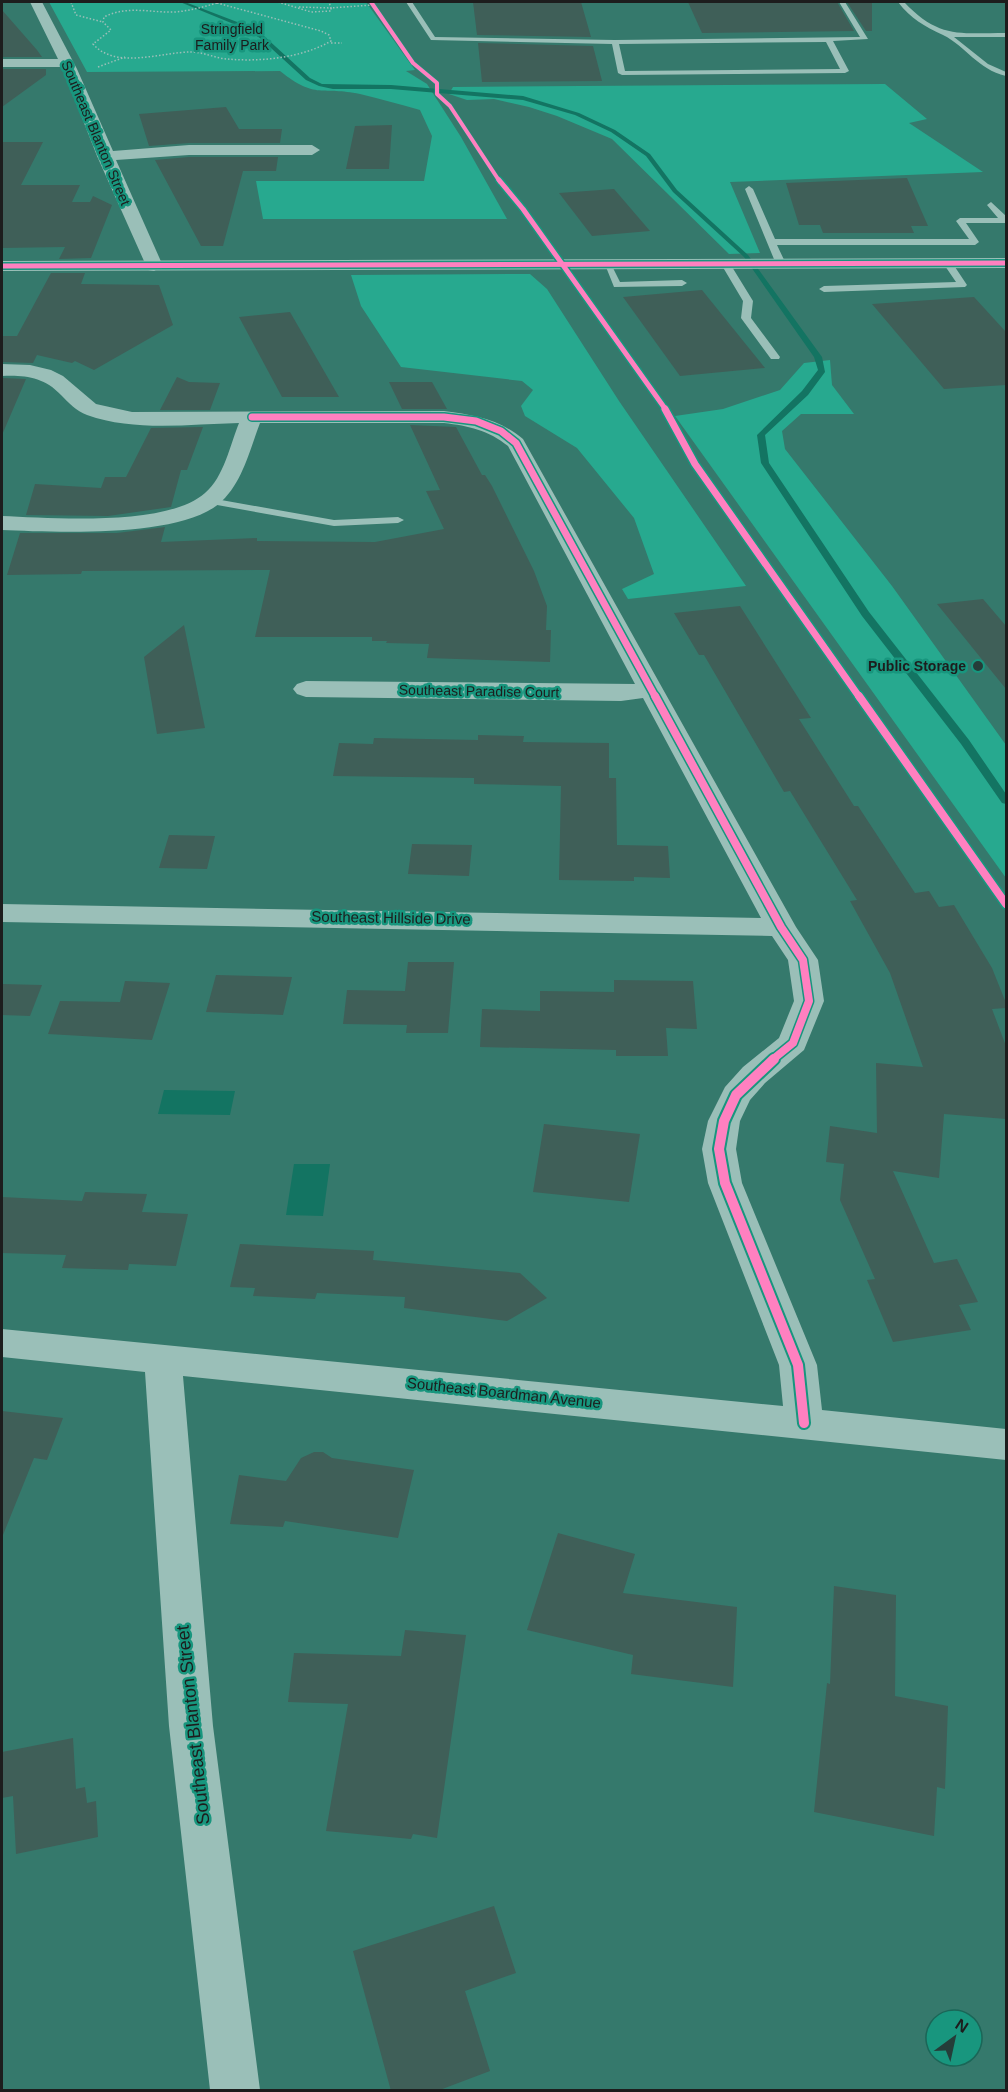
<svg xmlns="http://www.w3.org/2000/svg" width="1008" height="2092" font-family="Arial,sans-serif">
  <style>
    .green { fill: #27a98f }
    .water { fill: #137462 }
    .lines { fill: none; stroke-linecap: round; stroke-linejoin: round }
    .stream { fill: #137462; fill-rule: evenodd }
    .building { fill: #3f5f58 }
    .path { stroke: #9abfb8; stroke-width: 1.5; stroke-dasharray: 1.5 2; stroke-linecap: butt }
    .service { fill: #9abfb8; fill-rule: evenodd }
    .minor { fill: #9abfb8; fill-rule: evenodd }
    .tertiary { fill: #9abfb8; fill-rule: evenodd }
    .cycleway-far4-casing { stroke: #18967e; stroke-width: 5 }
    .cycleway-far3-casing { stroke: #18967e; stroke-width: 8 }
    .cycleway-far2-casing { stroke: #18967e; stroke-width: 10 }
    .cycleway-far1-casing { stroke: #18967e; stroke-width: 11 }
    .cycleway-casing { stroke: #18967e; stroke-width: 14 }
    .cycleway-far4 { stroke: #ff80c0; stroke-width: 4 }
    .cycleway-far3 { stroke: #ff80c0; stroke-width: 5 }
    .cycleway-far2 { stroke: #ff80c0; stroke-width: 7 }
    .cycleway-far1 { stroke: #ff80c0; stroke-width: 8 }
    .cycleway { stroke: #ff80c0; stroke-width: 10 }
    .poi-dot { fill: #253d39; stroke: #18967e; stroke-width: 2 }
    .labels { text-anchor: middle; stroke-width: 5; stroke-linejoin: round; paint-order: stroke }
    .far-park-label { font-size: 14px; fill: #1b1d1c; stroke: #18967e }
    .far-street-label { font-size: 14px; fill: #1d1d1d; stroke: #18967e }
    .far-poi-label { font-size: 14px; font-weight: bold; fill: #1d1d1d; stroke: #18967e; text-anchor: end }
    .street-label { font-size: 15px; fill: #1d1d1d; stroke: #18967e }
    .near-street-label { font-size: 18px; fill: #1d1d1d; stroke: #18967e }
  </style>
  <rect width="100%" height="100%" fill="#35796c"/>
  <!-- green -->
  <g class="green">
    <path d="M49,2H366L415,70L406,71L427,84L461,137L507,219H263L256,181H424L432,136L420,110C400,104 380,99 360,94C322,86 316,100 280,71L87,72Z"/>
    <path d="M885,84L927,119L909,123L983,172L730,182L760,253L729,254L612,139L557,116L529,107L494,99L467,100L449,94L453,87Z"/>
    <path d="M530,274L547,289L619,401L746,586L628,599L622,589L654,574L634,518L577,448L525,416L521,406L533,390L522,381L401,367L361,306L351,275Z"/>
    <path d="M830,360L832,385L854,414H801L782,431L785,449L892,586L1006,745V878L675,416L723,409L780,390L804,363Z"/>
  </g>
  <!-- water -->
  <g class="water">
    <path d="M164,1090L235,1091L230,1115L158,1114Z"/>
    <path d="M294,1164H330L323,1216L286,1215Z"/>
  </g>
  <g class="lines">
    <!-- stream -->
    <path class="stream" d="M180,2H185L245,25L264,36L310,78L322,84L391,85L523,96L579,113L615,130L650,154L677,190L748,255L822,357L825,372L808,395L765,435L769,463L869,612L969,740L1006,794V804L1002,803L961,744L862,616L761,463L757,435L802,391L818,370L814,357L744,257L673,192L646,156L611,132L575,115L523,100L391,89H333L319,86L306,80L260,38L241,27Z"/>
  </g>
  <!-- building -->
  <g class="building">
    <path d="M473,2H581L591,37L477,35Z"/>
    <path d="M688,2H837L854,31L702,33Z"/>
    <path d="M847,2H872V31H866Z"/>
    <path d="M2,10L37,50L42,57H2Z"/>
    <path d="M478,43L593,46L602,81L482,82Z"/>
    <path d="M2,69H46V75L2,107Z"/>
    <path d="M226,107L239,129H282L280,143H189L149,146L139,114Z"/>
    <path d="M392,125L389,169H346L355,126Z"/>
    <path d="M2,142H43L21,185H80L72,202H90L93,196L112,205L91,258L59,259L65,247L2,248Z"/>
    <path d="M189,157H278L276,171H243L223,246H201L155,160Z"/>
    <path d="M907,178L928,226H911L914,233H823L820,225H799L786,183Z"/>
    <path d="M614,189L650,231L592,236L559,193Z"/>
    <path d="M51,273H85L81,284L159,285L173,325L94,370L75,361L72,363L37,355L33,363L2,362V336H17Z"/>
    <path d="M702,290L765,368L680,376L623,297Z"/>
    <path d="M974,297L1006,332V385L944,389L872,304Z"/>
    <path d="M290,312L339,397H282L239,317Z"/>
    <path d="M177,377L189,382L220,383L210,410H160Z"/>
    <path d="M2,378L26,379L2,435Z"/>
    <path d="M389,382H432L447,409H402Z"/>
    <path d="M410,425L456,427L482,475H485L492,486L534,571L547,606L546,630H551L550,662L427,658L429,644L386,643L387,641H372V637H255L270,570L82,571L81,574L7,575L20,533H117L165,527L161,542L257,538V541L375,542L444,529L426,491L440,490Z"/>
    <path d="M203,427L187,470H181L171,507L108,516L26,515L35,484L101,488L105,477H126L151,428Z"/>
    <path d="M983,599L1006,626V689L937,604Z"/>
    <path d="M740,606L811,718L799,719L854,806H858L915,893L929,891L939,907L954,905L992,968L1006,1003V1008L992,1009L1006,1046V1119L944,1114L939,1178L893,1171L934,1263L957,1259L978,1302L959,1305L971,1330L893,1342L867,1280L875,1279L840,1200L844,1164L826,1162L830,1126L877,1133L876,1063L923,1067L890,973L850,901L857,900L790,791L784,792L704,655H699L674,613Z"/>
    <path d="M184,625L205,728L157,734L144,657Z"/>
    <path d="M478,735L524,736L523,742L609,743V778H616L617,845L668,846L670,878L634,877V881L559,880L561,786L474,784V778L333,776L339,743L373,744L374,738L478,740Z"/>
    <path d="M169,835L215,836L207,869L159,868Z"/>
    <path d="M412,844L472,845L469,876L408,874Z"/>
    <path d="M408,962H454L448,1033H406L407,1025L343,1024L347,990L405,991Z"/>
    <path d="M216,975L292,977L283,1015L206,1012Z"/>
    <path d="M614,980L693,981L697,1029L666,1028L668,1056H616V1050L480,1047L482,1009L540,1011V991L614,992Z"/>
    <path d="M125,981L170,983L152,1040L48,1034L60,1001L120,1002Z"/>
    <path d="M2,984L42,985L30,1016L2,1015Z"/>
    <path d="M544,1124L640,1134L629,1202L533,1192Z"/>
    <path d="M85,1192L147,1194L142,1212L188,1214L176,1266L129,1264L128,1270L62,1268L66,1255L2,1253V1197L82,1201Z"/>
    <path d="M240,1244L374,1251L373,1260L520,1273L547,1298L507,1321L404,1308L405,1297L317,1293L315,1299L253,1296L255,1288L230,1287Z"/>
    <path d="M2,1411L63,1418L47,1460L34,1458L3,1535Z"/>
    <path d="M314,1452H323L332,1458L414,1470L398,1538L285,1521L283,1527L230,1524L239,1475L286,1481L301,1458Z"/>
    <path d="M558,1533L635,1554L623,1593L737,1607L733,1687L631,1674L633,1655L527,1630Z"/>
    <path d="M834,1586L896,1595L895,1696L948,1706L945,1789L937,1787L934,1836L814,1812L827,1683L830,1684Z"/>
    <path d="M405,1630L466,1635L437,1838L413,1834L411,1839L326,1831L348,1704L288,1702L294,1653L401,1656Z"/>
    <path d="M73,1738L76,1789L85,1787L87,1803L96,1801L98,1837L16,1854L13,1796L2,1798V1752Z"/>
    <path d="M494,1906L516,1973L465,1991L490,2071L437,2091H391L353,1951Z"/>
  </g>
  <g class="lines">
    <!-- path -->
    <g class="path">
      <path d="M71,2L76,15L103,22"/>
      <path d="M278,2L311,12L331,11V8L373,5"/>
      <path d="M217,3L321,31L329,35L331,41C302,58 260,62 227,59C215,58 203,52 191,52C161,52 116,70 93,44L111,30L103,22L104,17C128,5 150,13 175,12C189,11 203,7 217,3Z"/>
      <path d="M217,3L227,2"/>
      <path d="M299,7L331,8L329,2"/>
      <path d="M331,43H342"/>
      <path d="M98,67L125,57"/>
    </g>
    <!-- service -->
    <g class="service">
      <path d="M406,2H412L435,37L615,40L860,37L839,2H845L868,39L833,41L849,71L845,73L622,75L618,73L612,44L431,40ZM826,42L840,69L625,71L619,44Z"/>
      <path d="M898,2H904C939,39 960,33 1006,33V37H954L988,64L1006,72V76C977,69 967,47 943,35C924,26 911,19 898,2Z"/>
      <path d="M749,186L753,189L775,239H969L956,221L960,218H998L987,205L991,202L1006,216V223H966L979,242L975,245H777L786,264L781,267L776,264L745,189Z"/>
      <path d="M948,260L951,261L967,285L965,287L824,292L819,289L824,286L956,282L943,263Z"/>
      <path d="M604,262H610L620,282L682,280L687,283L682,286L614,287Z"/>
      <path d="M723,262H729L753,301L751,318L780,357L779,359H771L741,318L743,301L721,264Z"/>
      <path d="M210,498L334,520L398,517L404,520L398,523L334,526L206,503L204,501Z"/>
    </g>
    <!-- minor -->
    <g class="minor">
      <path d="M30,2H42L77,69L113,151L189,145H312L320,150L312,155H189L116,160L163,266L154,271L148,270L97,156L62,67H2V59H58Z"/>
      <path d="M2,364L30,365L51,370L63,376L96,404L132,412L444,411C474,415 499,419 523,439L796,927L818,960L824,1001L804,1050L765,1083L750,1100L740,1121L736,1149L742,1183L817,1365L822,1410L1006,1429V1460L183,1376L213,1726L260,2090H210L169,1726L145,1372L2,1357V1329L783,1406L779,1365L708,1183L702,1149L708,1121L725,1087L743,1067L779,1038L794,1001L788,960L772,936L2,922V904L761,918L643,698L621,701L306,697L297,694L293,689L297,684L306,681L635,684L508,446C488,430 469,426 444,423H260C250,449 243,481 222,501C183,539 54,532 2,530V516C52,518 167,527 205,493C224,477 230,445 239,423C189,424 135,432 87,415C76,411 69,403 61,395C44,377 25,375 2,376Z"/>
    </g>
    <!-- tertiary -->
    <path class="tertiary" d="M1006,258V268L2,271V261Z"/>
    <defs>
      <path id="cycleway-far4" d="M371,2L413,63L437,83V94L450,106L500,182"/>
      <g id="cycleway-far3">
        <path d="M499,180L523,209L666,410"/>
        <path d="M2,266L1006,263"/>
      </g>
      <g id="cycleway-far2">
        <path d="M665,409L695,464L860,698"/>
        <path d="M252,417H444L476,421L501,431L516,443L656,698"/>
      </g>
      <g id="cycleway-far1">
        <path d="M655,696L781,927L803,960L809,1001L793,1043L772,1060"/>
        <path d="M859,696L1006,904"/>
      </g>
      <path id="cycleway" d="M774,1059L736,1095L724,1121L719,1149L725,1183L798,1365L804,1423"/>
    </defs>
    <!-- cycleway-far4 casing -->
    <use href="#cycleway-far4" class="cycleway-far4-casing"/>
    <!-- cycleway-far3 casing -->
    <use href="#cycleway-far3" class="cycleway-far3-casing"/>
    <!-- cycleway-far2 casing -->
    <use href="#cycleway-far2" class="cycleway-far2-casing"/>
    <!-- cycleway-far1 casing -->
    <use href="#cycleway-far1" class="cycleway-far1-casing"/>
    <!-- cycleway casing -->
    <use href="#cycleway" class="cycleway-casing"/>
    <!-- cycleway-far4 -->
    <use href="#cycleway-far4" class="cycleway-far4"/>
    <!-- cycleway-far3 -->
    <use href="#cycleway-far3" class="cycleway-far3"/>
    <!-- cycleway-far2 -->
    <use href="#cycleway-far2" class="cycleway-far2"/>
    <!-- cycleway-far1 -->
    <use href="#cycleway-far1" class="cycleway-far1"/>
    <!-- cycleway -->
    <use href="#cycleway" class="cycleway"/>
  </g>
  <!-- markers -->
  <circle class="poi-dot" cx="978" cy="666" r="6"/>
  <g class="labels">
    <!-- far-park labels -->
    <g class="far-park-label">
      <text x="232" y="34">Stringfield<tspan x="232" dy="16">Family Park</tspan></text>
    </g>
    <!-- far-street labels -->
    <g class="far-street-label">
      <text transform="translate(96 133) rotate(67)" y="5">Southeast Blanton Street</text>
      <text transform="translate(479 691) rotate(1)" y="5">Southeast Paradise Court</text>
    </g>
    <!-- far-poi labels -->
    <g class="far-poi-label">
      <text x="966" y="671">Public Storage</text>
    </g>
    <!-- street labels -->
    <g class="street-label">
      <text transform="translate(391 918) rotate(1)" y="5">Southeast Hillside Drive</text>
      <text transform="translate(504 1393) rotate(6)" y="5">Southeast Boardman Avenue</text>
    </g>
    <!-- near-street labels -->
    <g class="near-street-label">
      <text transform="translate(193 1725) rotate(-96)" y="6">Southeast Blanton Street</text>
    </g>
  </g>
  <!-- border -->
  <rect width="1008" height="2092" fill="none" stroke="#1d1d1d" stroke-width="6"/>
  <!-- north arrow -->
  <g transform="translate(954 2038) rotate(33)"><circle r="28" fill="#18967e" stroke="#1a6657" stroke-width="1.5"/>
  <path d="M0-4.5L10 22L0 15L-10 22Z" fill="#253d39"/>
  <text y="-9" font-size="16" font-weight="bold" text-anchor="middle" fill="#1d1d1d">N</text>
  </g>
</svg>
